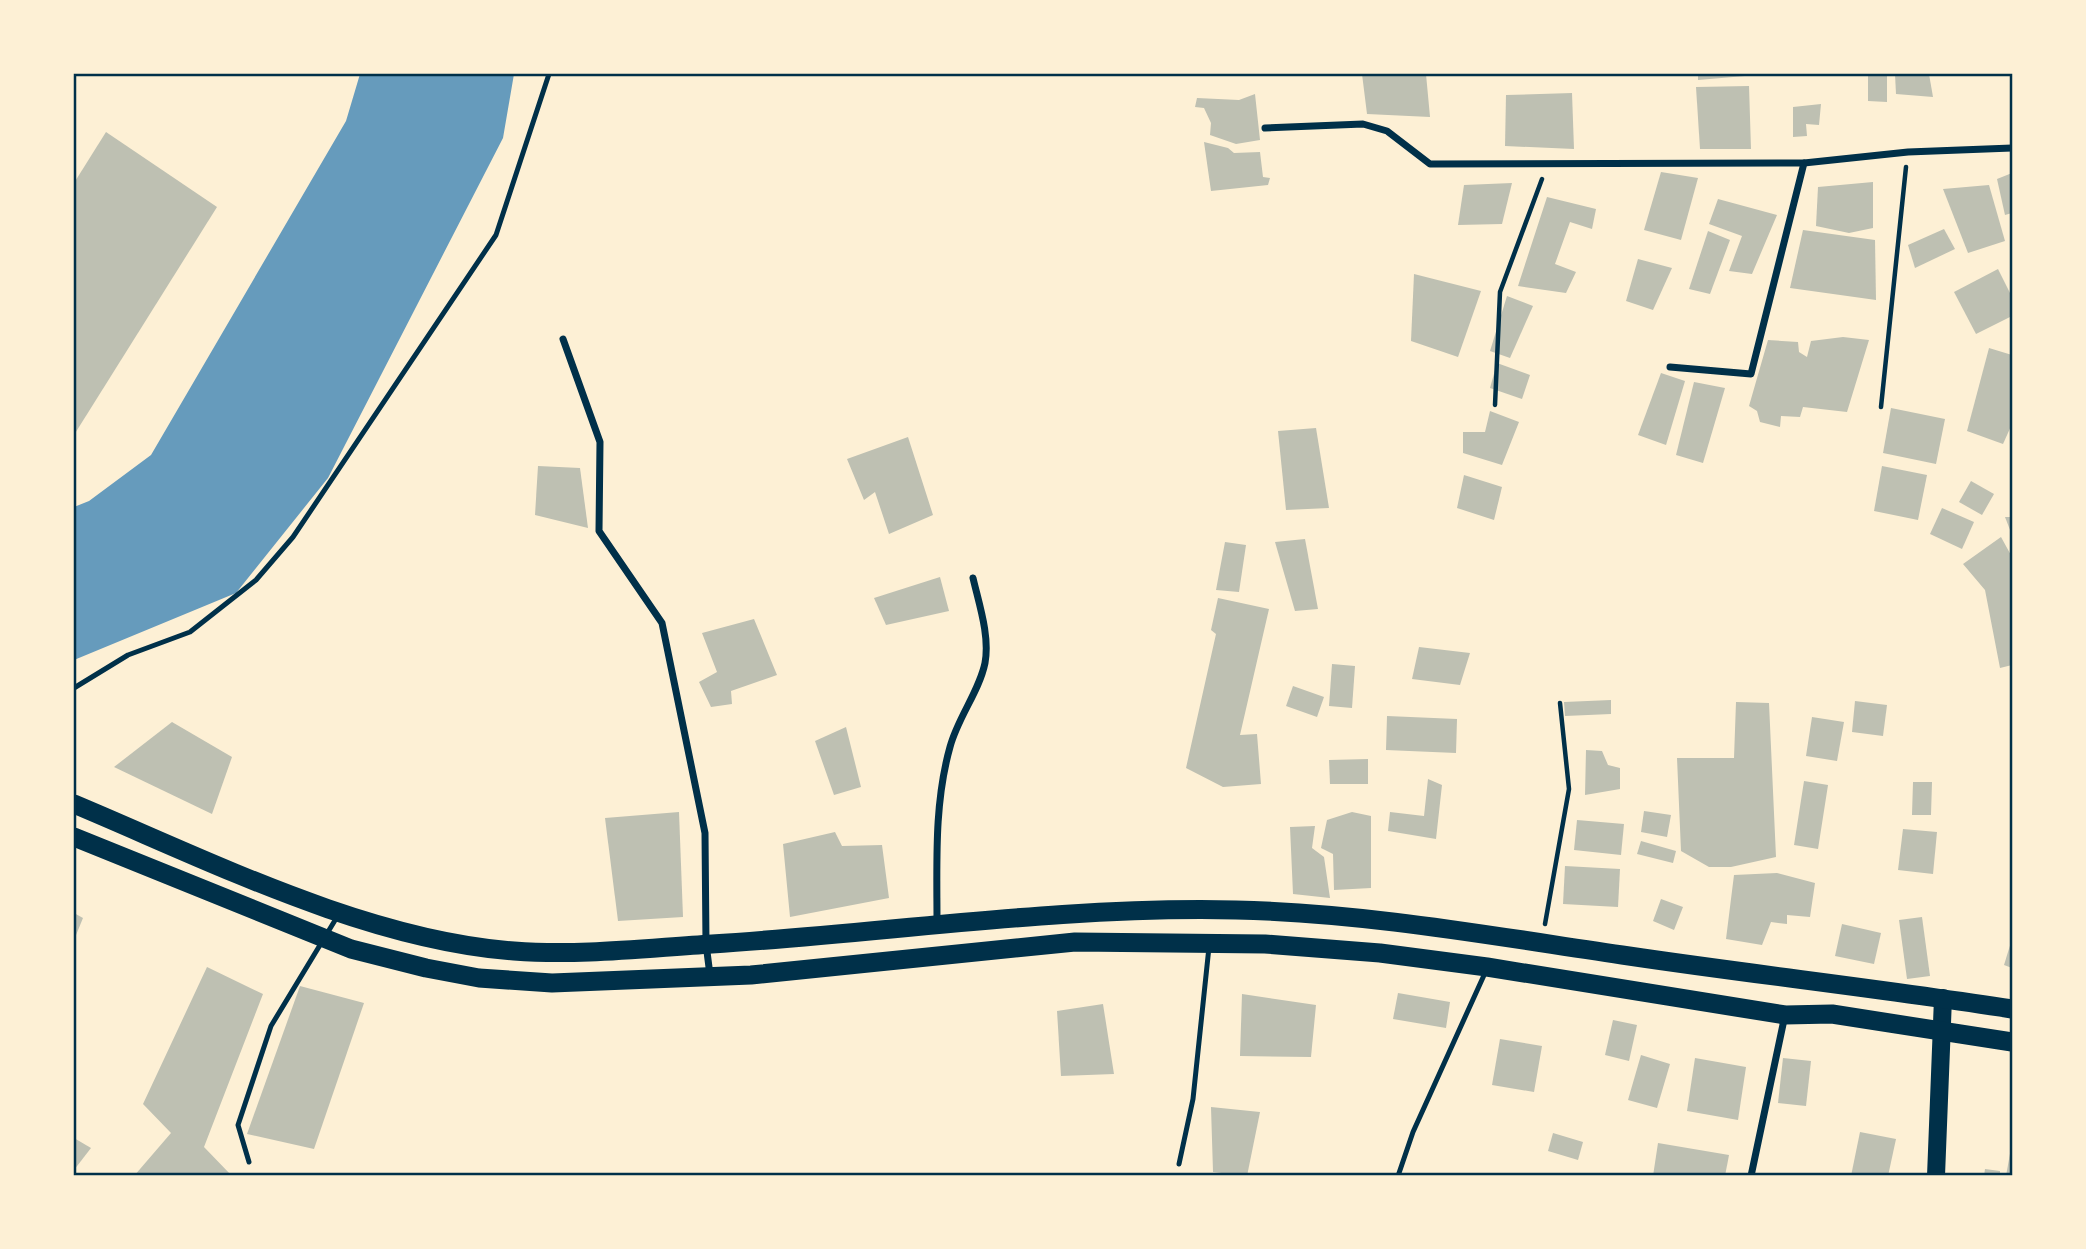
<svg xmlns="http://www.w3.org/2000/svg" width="2086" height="1249" font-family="'Archivo Narrow',sans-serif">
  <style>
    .water { fill: #669bbc }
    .building { fill: #bec0b2 }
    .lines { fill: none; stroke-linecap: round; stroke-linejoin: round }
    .path { stroke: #003049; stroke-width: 4.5 }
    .service { stroke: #003049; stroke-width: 5 }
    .minor { stroke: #003049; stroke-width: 7 }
    .primary { stroke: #003049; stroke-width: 18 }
    .trunk { stroke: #003049; stroke-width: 19 }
    .neatline { fill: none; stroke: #003049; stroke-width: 2.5 }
  </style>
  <rect width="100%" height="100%" fill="#fdf0d5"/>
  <!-- water -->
  <path class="water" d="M360,74H514L503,138L328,478L236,593L74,660V507L89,501L151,455L346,121Z"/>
  <!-- building -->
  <g class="building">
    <path d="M1362,74H1426L1430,117L1367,114Z"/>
    <path d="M1698,74H1745V76L1698,80Z"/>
    <path d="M1868,74H1887V102L1868,101Z"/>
    <path d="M1895,74H1929L1933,97L1896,94Z"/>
    <path d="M1749,86L1751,149H1700L1696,87Z"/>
    <path d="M1572,93L1574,149L1505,146L1506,95Z"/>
    <path d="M1255,94L1260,140L1236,144L1210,135L1211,123L1204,108L1195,107L1197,98L1239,100Z"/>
    <path d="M1821,104L1819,125L1806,124L1807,136L1793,137V107Z"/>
    <path d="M106,132L217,207L74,435V183Z"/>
    <path d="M1204,142L1228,148L1234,153L1260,152L1263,177L1270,178L1268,185L1211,191Z"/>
    <path d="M1661,172L1698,178L1681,240L1644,230Z"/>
    <path d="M2012,173V213L2005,215L1997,179Z"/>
    <path d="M1873,182V228L1849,233L1816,226L1818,187Z"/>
    <path d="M1512,183L1502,224L1458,225L1464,185Z"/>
    <path d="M1989,185L2005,241L1968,253L1943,189Z"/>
    <path d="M1547,197L1596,209L1592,229L1570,222L1555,264L1576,272L1566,293L1518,286Z"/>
    <path d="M1718,199L1777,215L1752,274L1729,271L1742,236L1709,224Z"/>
    <path d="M1944,229L1955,249L1915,268L1908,245Z"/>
    <path d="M1803,230L1875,240L1876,300L1790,288Z"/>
    <path d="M1708,231L1730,240L1710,294L1689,289Z"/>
    <path d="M1638,259L1672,268L1653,310L1626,301Z"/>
    <path d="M1998,269L2012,297V316L1976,334L1954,292Z"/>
    <path d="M1414,274L1481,291L1458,357L1411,341Z"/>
    <path d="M1507,296L1533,306L1510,358L1490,351Z"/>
    <path d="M1843,337L1869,340L1847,412L1803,407L1800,417L1781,416L1780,427L1760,422L1757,411L1749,406L1768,340L1798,342L1799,352L1807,357L1811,341Z"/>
    <path d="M1989,348L2012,355V424L2003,444L1967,431Z"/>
    <path d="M1497,363L1530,375L1522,399L1490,388Z"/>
    <path d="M1661,373L1685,381L1666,445L1638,435Z"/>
    <path d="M1694,382L1725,388L1703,463L1676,455Z"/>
    <path d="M1891,408L1945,419L1936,464L1883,453Z"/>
    <path d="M1490,411L1519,422L1502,465L1463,453V432H1485Z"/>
    <path d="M1316,428L1329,508L1286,510L1278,431Z"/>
    <path d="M908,437L933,515L889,534L875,492L864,500L847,459Z"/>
    <path d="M538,466L580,468L588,528L535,515Z"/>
    <path d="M1882,466L1927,475L1918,520L1874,511Z"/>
    <path d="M1464,475L1502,487L1494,520L1457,508Z"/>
    <path d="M1971,481L1994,494L1982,515L1959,502Z"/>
    <path d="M1942,508L1974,522L1962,549L1930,534Z"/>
    <path d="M2005,517H2012V535Z"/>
    <path d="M2001,537L2012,557V665L2000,668L1985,590L1963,564Z"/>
    <path d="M1305,539L1318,609L1295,611L1275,542Z"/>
    <path d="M1225,542L1246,545L1239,592L1216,590Z"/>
    <path d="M940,577L949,611L886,625L874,598Z"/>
    <path d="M1218,598L1269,609L1240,735L1257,734L1261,784L1223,787L1186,768L1216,634L1211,630Z"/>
    <path d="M754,619L777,675L731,691L732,704L711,707L699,682L717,672L702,633Z"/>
    <path d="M1419,647L1470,653L1460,685L1412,679Z"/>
    <path d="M1332,664L1355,666L1352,708L1329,706Z"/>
    <path d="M1293,686L1324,697L1317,717L1286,706Z"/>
    <path d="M1611,700V714L1565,716L1564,702Z"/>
    <path d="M1855,701L1887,705L1883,736L1852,732Z"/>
    <path d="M1736,702L1769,703L1776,857L1731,867H1709L1681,851L1677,758H1734Z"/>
    <path d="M1387,716L1457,719L1456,753L1386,750Z"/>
    <path d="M1812,717L1844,722L1837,761L1806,756Z"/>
    <path d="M172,722L232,757L212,814L114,767Z"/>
    <path d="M846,727L861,787L834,795L815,741Z"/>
    <path d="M1586,750L1602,751L1608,765L1620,768V789L1585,795Z"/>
    <path d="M1368,759V784H1330L1329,760Z"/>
    <path d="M1428,779L1442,785L1436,839L1388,831L1390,812L1424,816Z"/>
    <path d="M1804,781L1828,785L1818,849L1794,845Z"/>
    <path d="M1913,782H1932L1931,815H1912Z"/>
    <path d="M1644,811L1671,815L1667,837L1641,832Z"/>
    <path d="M679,812L683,917L618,921L605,818Z"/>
    <path d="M1352,812L1371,816V888L1334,890L1333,854L1321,848L1327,820Z"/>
    <path d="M1577,820L1624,824L1621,855L1574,850Z"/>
    <path d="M1315,826L1312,848L1324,857L1330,898L1293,894L1290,827Z"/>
    <path d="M1903,829L1937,832L1933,874L1898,870Z"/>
    <path d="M835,832L842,846L882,845L889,898L790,917L783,844Z"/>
    <path d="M1641,841L1676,851L1673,863L1637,854Z"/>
    <path d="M1565,866L1620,869L1618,907L1563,904Z"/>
    <path d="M1777,873L1815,883L1810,917L1787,915V924L1771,922L1762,945L1726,939L1734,875Z"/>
    <path d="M1661,899L1683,907L1674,930L1653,921Z"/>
    <path d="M74,913L83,918L74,940Z"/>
    <path d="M1922,917L1930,976L1907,979L1899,920Z"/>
    <path d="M1842,924L1881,933L1874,964L1835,956Z"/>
    <path d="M2012,939V968L2004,965Z"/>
    <path d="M207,967L263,994L204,1147L232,1176H134L171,1133L143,1104Z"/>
    <path d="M300,986L364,1003L314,1149L247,1134Z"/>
    <path d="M1398,993L1450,1002L1446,1028L1393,1019Z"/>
    <path d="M1242,994L1316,1005L1311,1057L1240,1056Z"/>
    <path d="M1103,1004L1114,1074L1061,1076L1057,1011Z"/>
    <path d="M1613,1020L1637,1025L1629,1061L1605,1055Z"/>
    <path d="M1500,1039L1542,1046L1534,1092L1492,1085Z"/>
    <path d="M1641,1055L1670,1064L1657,1108L1628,1100Z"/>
    <path d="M1695,1058L1746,1067L1738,1120L1687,1111Z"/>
    <path d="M1783,1058L1811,1061L1806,1106L1778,1103Z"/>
    <path d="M1211,1107L1260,1112L1247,1176L1213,1172Z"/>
    <path d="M1860,1132L1896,1139L1888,1176H1851Z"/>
    <path d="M1553,1133L1583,1142L1578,1160L1548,1151Z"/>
    <path d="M74,1138L91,1148L74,1170Z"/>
    <path d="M1658,1143L1729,1155L1725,1176H1653Z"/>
    <path d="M2011,1148L2012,1176H2006Z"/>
    <path d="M1985,1169L2000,1171V1176H1984Z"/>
  </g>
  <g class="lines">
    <!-- path -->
    <g class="path">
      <path d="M1495,405L1500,292L1542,179"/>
      <path d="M1881,407L1906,167"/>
      <path d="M1545,924L1569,789L1560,703"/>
    </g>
    <!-- service -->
    <g class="service">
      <path d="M74,688L128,655L190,632L256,580L293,537L496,235L549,74"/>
      <path d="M249,1162L238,1125L271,1026L337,917"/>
      <path d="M1179,1164L1193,1099L1209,947"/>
      <path d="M1398,1176L1413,1132L1485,973"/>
    </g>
    <!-- minor -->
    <g class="minor">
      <path d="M1265,128L1363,124L1387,131L1430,164L1804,163L1908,152L2012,148"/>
      <path d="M563,339L600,442L599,531L662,623L705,833L706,944L710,975"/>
      <path d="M1670,367L1751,374L1804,163"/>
      <path d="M937,922C937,863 934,804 950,747C958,717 979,692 985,663C990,636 979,604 973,578"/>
      <path d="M1751,1176L1785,1015"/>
    </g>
    <!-- primary -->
    <path class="primary" d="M1936,1176L1943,998"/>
    <!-- trunk -->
    <g class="trunk">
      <path d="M74,804C210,861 366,940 514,951C580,956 646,948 712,944C888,933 1058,906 1236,910C1369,913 1498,937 1629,956C1757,975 1885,989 2012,1009"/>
      <path d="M74,837L351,949L426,968L479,978L552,983L751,975L1075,942L1265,944L1380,953L1487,967L1785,1015L1832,1014L2012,1042"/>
    </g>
  </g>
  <!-- border -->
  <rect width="2086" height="1249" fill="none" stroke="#fdf0d5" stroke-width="150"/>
  <rect x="75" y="75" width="1936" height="1099" class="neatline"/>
</svg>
